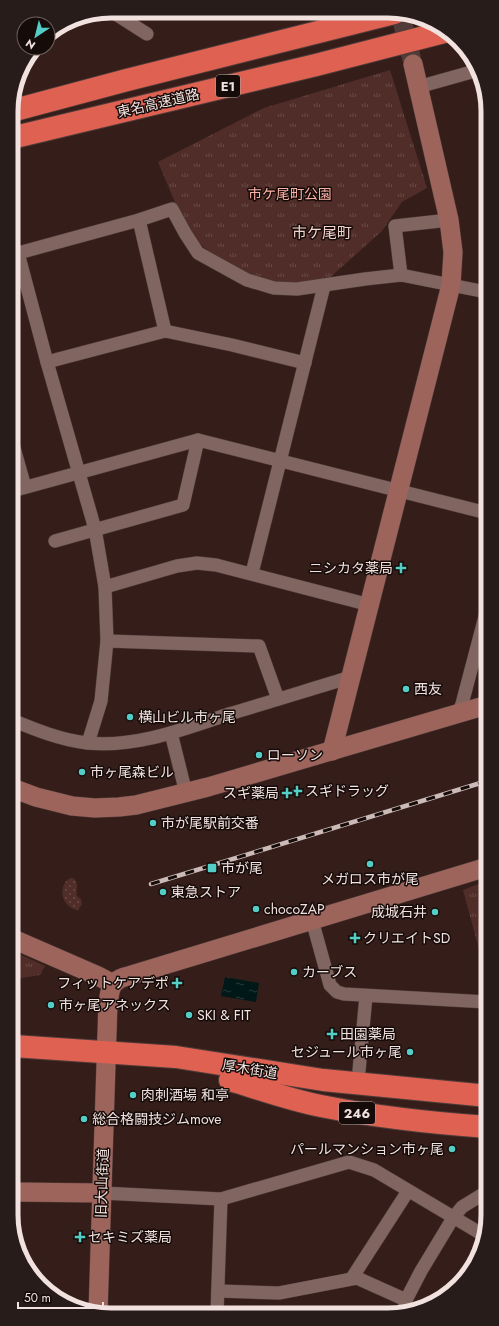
<svg xmlns="http://www.w3.org/2000/svg" width="499" height="1326" font-family="Jost,'Noto Sans JP',sans-serif">
  <style>
    .grass { fill: url(#grass-dots) }
    .park { fill: url(#park-tufts) }
    .water { fill: url(#water-ripples) }
    .lines { fill: none; stroke-linecap: round; stroke-linejoin: round }
    .secondary-tunnel { stroke: #513b38; stroke-width: 19; stroke-dasharray: 19 10; stroke-linecap: butt }
    .street-casing { stroke: #4f3c39; stroke-width: 14 }
    .secondary-casing { stroke: #4f3c39; stroke-width: 20 }
    .highway-casing { stroke: #4f3c39; stroke-width: 24 }
    .street { stroke: #816560; stroke-width: 13 }
    .secondary { stroke: #9d645c; stroke-width: 19 }
    .highway { stroke: #df6152; stroke-width: 22 }
    .rail-casing { stroke: #cbbab7; stroke-width: 4.5 }
    .rail { stroke: #150b09; stroke-width: 3; stroke-dasharray: 9; stroke-linecap: butt }
    .poi-dot { fill: #54cdc7; stroke: #150b09; stroke-width: 1.5 }
    .labels { text-anchor: middle; stroke-width: 3; stroke-linejoin: round; paint-order: stroke }
    .shield { fill: #150b09; stroke: #b0a29f; stroke-width: 1 }
    .shield-label { font-size: 13px; font-weight: bold; fill: #f2e2df }
    .street-label { font-size: 14px; fill: #f2e2df; stroke: #150b09 }
    .park-label { font-size: 14px; fill: #fab1a5; stroke: #150b09 }
    .poi-label { font-size: 14px; fill: #f2e2df; stroke: #150b09; text-anchor: start }
    .neighbourhood-label { font-size: 15px; fill: #f3d3ce; stroke: #150b09 }
    .rim { fill: none; stroke: #f2e2df; stroke-width: 5 }
  </style>
  <defs>
    <pattern id="grass-dots" width="8" height="8" patternUnits="userSpaceOnUse"><rect width="8" height="8" fill="#502d28"/><path d="M2 2h.1M6 6h.1" fill="none" stroke="#6a4b47" stroke-width="1.8" stroke-linecap="round"/></pattern>
    <pattern id="park-tufts" width="24" height="20" patternUnits="userSpaceOnUse"><rect width="24" height="20" fill="#502d28"/><path d="M3 7l-1-3M5 7V3M7 7l1-3M15 17l-1-3M17 17v-4M19 17l1-3" fill="none" stroke="#6a4b47"/></pattern>
    <pattern id="water-ripples" width="26" height="14" patternUnits="userSpaceOnUse"><rect width="26" height="14" fill="#001918"/><path d="M2 4q2-2 4 0t4 0M15 11q2-2 4 0t4 0" fill="none" stroke="#263a39"/></pattern>
  </defs>
  <rect width="100%" height="100%" fill="#351e1a"/>
  <!-- grass -->
  <path class="grass" d="M72,878C80,881 76,889 77,896L81,899L82,904L78,910C58,907 59,880 72,878Z"/>
  <!-- park -->
  <g class="park">
    <path d="M390,70L427,188L402,202L382,231L326,281L273,284L241,271L219,259L202,246L185,226L158,162L264,108Z"/>
    <path d="M487,881V979L463,890Z"/>
    <path d="M19,954L45,966L40,975L16,979L13,965V957Z"/>
  </g>
  <!-- water -->
  <path class="water" d="M225,977L259,983L256,1002L221,996Z"/>
  <g class="lines">
    <!-- secondary-tunnel -->
    <path class="secondary-tunnel" d="M400,13L413,64"/>
    <defs>
      <g id="street">
        <path d="M111,11L147,34"/>
        <path d="M418,87L475,71"/>
        <path d="M139,220L165,331"/>
        <path d="M18,253L47,362L95,529L105,587L107,641L101,701L88,743"/>
        <path d="M11,255L139,220L172,209L185,233L198,253L247,280L274,288L297,289L365,279L401,275L486,292"/>
        <path d="M401,275L395,226L449,220"/>
        <path d="M47,362L165,331L232,345L305,363"/>
        <path d="M12,441L25,487"/>
        <path d="M12,491L198,440L487,513"/>
        <path d="M55,541L183,505L198,440"/>
        <path d="M252,573L324,286"/>
        <path d="M105,587L177,566L197,563L216,565L370,605"/>
        <path d="M107,641L259,646L278,699"/>
        <path d="M458,714L462,704L487,609"/>
        <path d="M12,720C36,730 61,740 87,743C136,748 184,729 229,714C270,702 311,689 351,677"/>
        <path d="M171,733L186,793"/>
        <path d="M312,920L330,985L337,992L344,994L487,1002"/>
        <path d="M359,1071L366,996"/>
        <path d="M102,1193L221,1199L349,1162L374,1170L485,1236"/>
        <path d="M352,1278L408,1191"/>
        <path d="M218,1291L279,1293L357,1278L406,1300"/>
        <path d="M217,1313L221,1199"/>
        <path d="M403,1313L406,1300L421,1271L453,1218L462,1207L488,1191"/>
      </g>
      <g id="secondary">
        <path d="M332,751L451,285L453,252L449,220L413,64"/>
        <path d="M12,788L36,797L72,806L95,808L119,807L136,805L208,787L487,705"/>
        <path d="M13,939L98,976L113,984"/>
        <path d="M13,1192L102,1193"/>
        <path d="M98,1313L107,1033C108,1020 106,993 114,983C118,979 123,977 128,976L487,867"/>
      </g>
      <g id="highway">
        <path d="M11,111L127,80L394,13"/>
        <path d="M11,138L316,65L444,32"/>
        <path d="M13,1046L176,1057L323,1080L488,1096"/>
        <path d="M230,1080C260,1089 290,1100 321,1106C376,1117 431,1123 488,1127"/>
      </g>
    </defs>
    <!-- street casing -->
    <use href="#street" class="street-casing"/>
    <!-- secondary casing -->
    <use href="#secondary" class="secondary-casing"/>
    <!-- highway casing -->
    <use href="#highway" class="highway-casing"/>
    <!-- street -->
    <use href="#street" class="street"/>
    <!-- secondary -->
    <use href="#secondary" class="secondary"/>
    <!-- highway -->
    <use href="#highway" class="highway"/>
    <defs>
      <path id="rail" d="M151,884L487,781"/>
    </defs>
    <!-- rail casing -->
    <use href="#rail" class="rail-casing"/>
    <!-- rail -->
    <use href="#rail" class="rail"/>
  </g>
  <!-- markers -->
  <g class="poi-dot">
    <path d="M399 562h4v4h4v4h-4v4h-4v-4h-4v-4h4z"/>
    <circle cx="406" cy="689" r="4"/>
    <circle cx="130" cy="717" r="4"/>
    <circle cx="259" cy="755" r="4"/>
    <circle cx="82" cy="772" r="4"/>
    <path d="M295 785h4v4h4v4h-4v4h-4v-4h-4v-4h4z"/>
    <path d="M285 787h4v4h4v4h-4v4h-4v-4h-4v-4h4z"/>
    <circle cx="153" cy="823" r="4"/>
    <circle cx="370" cy="864" r="4"/>
    <rect x="207" y="863" width="10" height="10" rx="2"/>
    <circle cx="163" cy="892" r="4"/>
    <circle cx="256" cy="909" r="4"/>
    <circle cx="435" cy="912" r="4"/>
    <path d="M353 932h4v4h4v4h-4v4h-4v-4h-4v-4h4z"/>
    <circle cx="294" cy="972" r="4"/>
    <path d="M175 977h4v4h4v4h-4v4h-4v-4h-4v-4h4z"/>
    <circle cx="51" cy="1005" r="4"/>
    <circle cx="189" cy="1015" r="4"/>
    <path d="M330 1028h4v4h4v4h-4v4h-4v-4h-4v-4h4z"/>
    <circle cx="410" cy="1052" r="4"/>
    <circle cx="133" cy="1095" r="4"/>
    <circle cx="84" cy="1119" r="4"/>
    <circle cx="452" cy="1149" r="4"/>
    <path d="M78 1231h4v4h4v4h-4v4h-4v-4h-4v-4h4z"/>
  </g>
  <g class="labels">
    <!-- shield labels -->
    <g class="shield">
      <rect x="216" y="75" width="24" height="22" rx="3"/>
      <rect x="339" y="1102" width="36" height="22" rx="3"/>
    </g>
    <g class="shield-label">
      <text x="228" y="91">E1</text>
      <text x="357" y="1118">246</text>
    </g>
    <!-- street labels -->
    <g class="street-label">
      <text transform="translate(158 103) rotate(-13)" y="5">東名高速道路</text>
      <text transform="translate(250 1069) rotate(9)" y="5">厚木街道</text>
      <text transform="translate(102 1183) rotate(-88)" y="5">旧大山街道</text>
    </g>
    <!-- park labels -->
    <g class="park-label">
      <text x="290" y="199">市ケ尾町公園</text>
    </g>
    <!-- poi labels -->
    <g class="poi-label">
      <text x="393" y="573" text-anchor="end">ニシカタ薬局</text>
      <text x="414" y="694">西友</text>
      <text x="138" y="722">横山ビル市ヶ尾</text>
      <text x="267" y="760">ローソン</text>
      <text x="90" y="777">市ヶ尾森ビル</text>
      <text x="305" y="796">スギドラッグ</text>
      <text x="279" y="798" text-anchor="end">スギ薬局</text>
      <text x="161" y="828">市が尾駅前交番</text>
      <text x="221" y="873">市が尾</text>
      <text x="370" y="884" text-anchor="middle">メガロス市が尾</text>
      <text x="171" y="897">東急ストア</text>
      <text x="264" y="914">chocoZAP</text>
      <text x="427" y="917" text-anchor="end">成城石井</text>
      <text x="363" y="943">クリエイトSD</text>
      <text x="302" y="977">カーブス</text>
      <text x="169" y="988" text-anchor="end">フィットケアデポ</text>
      <text x="59" y="1010">市ヶ尾アネックス</text>
      <text x="197" y="1020">SKI &amp; FIT</text>
      <text x="340" y="1039">田園薬局</text>
      <text x="402" y="1057" text-anchor="end">セジュール市ヶ尾</text>
      <text x="141" y="1100">肉刺酒場 和亭</text>
      <text x="92" y="1124">総合格闘技ジムmove</text>
      <text x="444" y="1154" text-anchor="end">パールマンション市ヶ尾</text>
      <text x="88" y="1242">セキミズ薬局</text>
    </g>
    <!-- neighbourhood labels -->
    <g class="neighbourhood-label">
      <text x="322" y="238">市ケ尾町</text>
    </g>
  </g>
  <!-- crop -->
  <path d="M0 0H499V1326H0ZM111 18H388A93 93 0 0 1 481 111V1215A93 93 0 0 1 388 1308H111A93 93 0 0 1 18 1215V111A93 93 0 0 1 111 18Z" fill="#271c1a" fill-rule="evenodd"/>
  <path class="rim" d="M111 18H388A93 93 0 0 1 481 111V1215A93 93 0 0 1 388 1308H111A93 93 0 0 1 18 1215V111A93 93 0 0 1 111 18Z"/>
  <!-- north arrow -->
  <g transform="translate(36 36) rotate(215)"><circle r="19" fill="#150b09" stroke="#6d615f"/>
  <path d="M0-3L7 15L0 10L-7 15Z" fill="#54cdc7"/>
  <text y="-6" font-size="11" font-weight="bold" text-anchor="middle" fill="#f2e2df">N</text>
  </g>
  <!-- scale -->
  <path d="M18 1302v6h85v-6" fill="none" stroke="#f2e2df" stroke-width="2"/>
  <text x="24" y="1302" font-size="12" fill="#f2e2df" stroke="#150b09" stroke-width="3" paint-order="stroke">50 m</text>
</svg>
